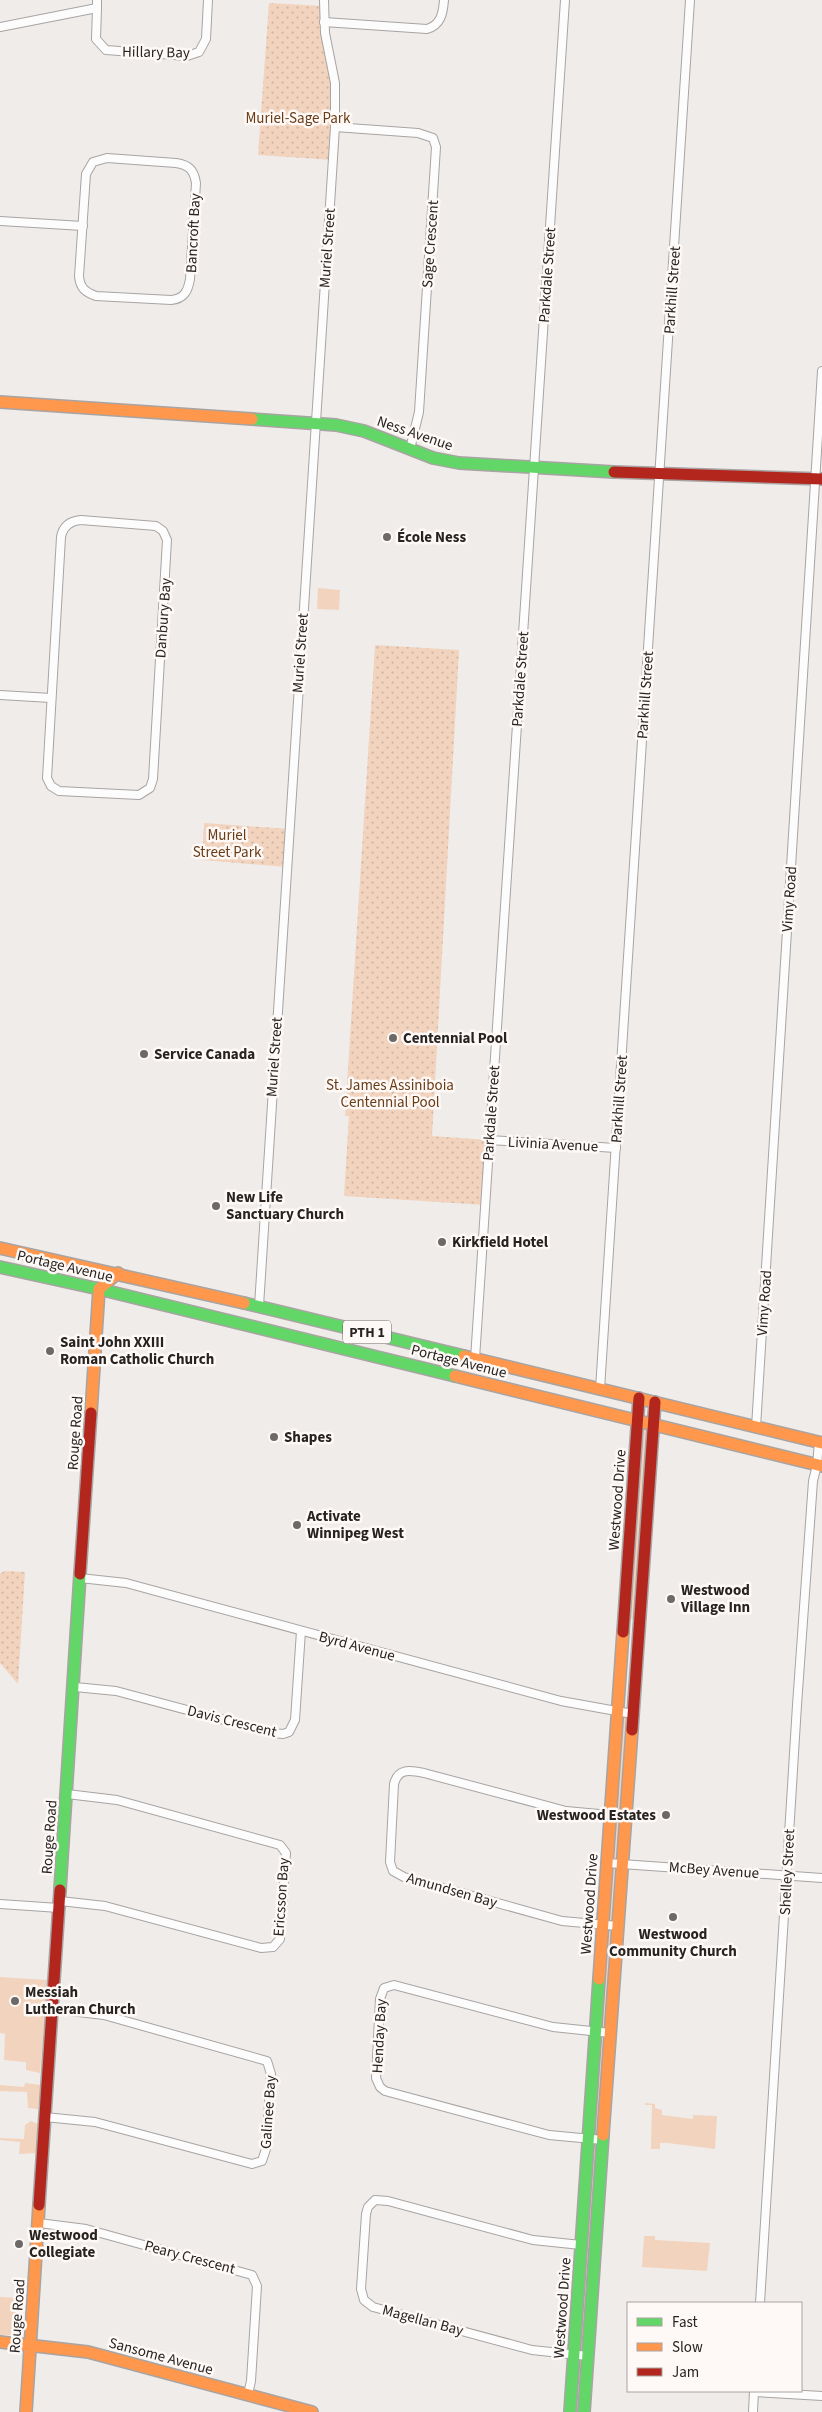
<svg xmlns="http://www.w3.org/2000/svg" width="822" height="2412" font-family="'Source Sans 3',sans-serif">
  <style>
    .grass { fill: #f2d3be }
    .park { fill: url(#park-dots) }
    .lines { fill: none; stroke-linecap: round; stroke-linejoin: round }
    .street-casing { stroke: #a7a4a3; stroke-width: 10 }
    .fast-casing { stroke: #a7a4a3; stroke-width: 14 }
    .slow-casing { stroke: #a7a4a3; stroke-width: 14 }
    .jam-casing { stroke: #a7a4a3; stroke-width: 14 }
    .street { stroke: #fdfcfc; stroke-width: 8 }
    .fast { stroke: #63d668; stroke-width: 11 }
    .slow { stroke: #ff974d; stroke-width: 11 }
    .jam { stroke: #b3261e; stroke-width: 11 }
    .poi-dot { fill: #6d6967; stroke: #fef9f6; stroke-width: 2 }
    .labels { text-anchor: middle; stroke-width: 5; stroke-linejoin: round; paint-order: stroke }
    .shield { fill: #fef9f6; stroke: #676361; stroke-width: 1 }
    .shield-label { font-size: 14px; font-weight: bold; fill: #262321 }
    .street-label { font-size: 15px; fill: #262321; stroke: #fef9f6 }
    .park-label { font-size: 15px; fill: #683c17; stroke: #fef9f6 }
    .poi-label { font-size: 15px; font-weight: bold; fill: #262321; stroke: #fef9f6; text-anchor: start }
  </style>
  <defs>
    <pattern id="park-dots" width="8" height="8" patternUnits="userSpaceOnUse" patternTransform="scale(1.25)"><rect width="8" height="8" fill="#f2d3be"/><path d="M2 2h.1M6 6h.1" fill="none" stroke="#cfb5a3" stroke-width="1.8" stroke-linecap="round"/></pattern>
  </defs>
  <rect width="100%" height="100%" fill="#f0ece9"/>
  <!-- grass -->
  <g class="grass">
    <path d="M318,588L340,590L339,610L317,609Z"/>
    <path d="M637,1420L652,1424L639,1620L624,1618Z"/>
    <path d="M619,1711L633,1714L584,2412H570Z"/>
    <path d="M0,1977L47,1980L48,1982L40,2073L26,2070V2062L4,2060L5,2034L0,2033Z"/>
    <path d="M25,2083L41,2085L38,2109L28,2108L27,2092L0,2091V2085L24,2087Z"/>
    <path d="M645,2103L655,2104V2108L662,2110V2115L693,2119V2115L717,2116L715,2149L668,2143H660V2149H651L652,2105H645Z"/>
    <path d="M31,2121L38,2124L36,2153L19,2154L20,2142L0,2140V2138L24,2139L25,2125Z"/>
    <path d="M644,2236H655V2240L710,2243L707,2271L642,2267Z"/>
    <path d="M0,2297L20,2298L17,2335H0Z"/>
  </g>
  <!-- park -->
  <g class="park">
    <path d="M269,3L323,6L333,66V160L258,155Z"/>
    <path d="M375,645L459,650L432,1136L489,1140L485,1205L344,1196L349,1116H345Z"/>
    <path d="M204,823L289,829L287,867L202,860Z"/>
    <path d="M4,1571L25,1572L18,1684L0,1663V1574Z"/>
  </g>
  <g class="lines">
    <defs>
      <g id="street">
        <path d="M97,8L96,39L106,50L187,56L199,52L206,39L208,0"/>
        <path d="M324,22L427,29C441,25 443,13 444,0"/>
        <path d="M0,27L97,8V0"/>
        <path d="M335,127L418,133L433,138L436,147L419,412L410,449"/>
        <path d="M107,158L176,163C189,165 194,170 196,183L190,279C188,291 184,299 171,300L96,296C85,292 80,288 79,276L86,174L93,162Z"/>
        <path d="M0,221L83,226"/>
        <path d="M81,520L156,526L163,531L167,540L153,779L150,788L139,795L59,791L51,786L47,778L61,537C63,526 70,521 81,520Z"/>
        <path d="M0,695L51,698"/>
        <path d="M489,1140L616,1148"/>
        <path d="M259,1306L335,127V83L325,33L324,0"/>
        <path d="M475,1359L565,0"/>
        <path d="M600,1389L690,0"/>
        <path d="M756,1427L822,371"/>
        <path d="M80,1578L126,1583L561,1701L633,1714"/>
        <path d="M75,1687L116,1691L273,1733L283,1734L289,1732L295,1720L301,1631"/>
        <path d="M610,1815L566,1811L424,1773C410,1770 398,1768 394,1784L390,1862L393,1871L404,1877L562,1921L618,1926"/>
        <path d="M607,1863L822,1878"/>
        <path d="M60,1901L105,1906L261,1948L273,1947L280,1939L286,1853L280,1845L117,1800L67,1794"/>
        <path d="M0,1904L59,1908"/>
        <path d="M45,2117L95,2122L252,2164L262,2161L266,2149L271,2074L267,2061L104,2015L53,2009"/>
        <path d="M603,2140L549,2135L385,2091L380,2087L376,2078L380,1999L384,1988L394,1985L553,2027L610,2033"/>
        <path d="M39,2223L86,2229L252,2275L257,2286L251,2381L248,2394"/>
        <path d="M581,2245L533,2240L388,2201L375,2200L368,2207L366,2214L361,2289L364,2300L373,2307L532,2350L588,2356"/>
        <path d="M760,2303L797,1705L813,1481L817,1465L819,1442"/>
        <path d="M754,2392L822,2396"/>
        <path d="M753,2412L754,2391"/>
      </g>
      <g id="fast">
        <path d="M252,419L336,425L364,431L433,458L459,463L614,472"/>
        <path d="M0,1267L99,1289L455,1376"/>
        <path d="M244,1303L464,1356"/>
        <path d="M60,1890L80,1574"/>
        <path d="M570,2412L599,1979"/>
        <path d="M584,2412L603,2135"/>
      </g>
      <g id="slow">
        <path d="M0,402L252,419"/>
        <path d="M0,1248L244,1303"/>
        <path d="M464,1356L822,1443"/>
        <path d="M455,1376L822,1466"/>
        <path d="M91,1413L99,1289L118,1273"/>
        <path d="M599,1979L623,1632"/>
        <path d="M603,2135L632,1730"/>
        <path d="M0,2342L88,2352L312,2412"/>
        <path d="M26,2412L39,2205"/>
      </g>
      <g id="jam">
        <path d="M614,472L822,479"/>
        <path d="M80,1574L91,1413"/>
        <path d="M623,1632L639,1398"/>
        <path d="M632,1730L655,1402"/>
        <path d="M39,2205L60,1890"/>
      </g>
    </defs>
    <!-- street casing -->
    <use href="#street" class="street-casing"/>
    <!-- fast casing -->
    <use href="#fast" class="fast-casing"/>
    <!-- slow casing -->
    <use href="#slow" class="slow-casing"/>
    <!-- jam casing -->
    <use href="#jam" class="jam-casing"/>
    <!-- street -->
    <use href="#street" class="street"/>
    <!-- fast -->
    <use href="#fast" class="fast"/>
    <!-- slow -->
    <use href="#slow" class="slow"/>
    <!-- jam -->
    <use href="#jam" class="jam"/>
  </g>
  <!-- markers -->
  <g class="poi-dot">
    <circle cx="387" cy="537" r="5"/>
    <circle cx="393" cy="1038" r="5"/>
    <circle cx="144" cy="1054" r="5"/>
    <circle cx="216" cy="1206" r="5"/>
    <circle cx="442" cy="1242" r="5"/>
    <circle cx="50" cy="1351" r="5"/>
    <circle cx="274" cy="1437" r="5"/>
    <circle cx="297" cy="1525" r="5"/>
    <circle cx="671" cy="1599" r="5"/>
    <circle cx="666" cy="1815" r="5"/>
    <circle cx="673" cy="1917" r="5"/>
    <circle cx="15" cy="2001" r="5"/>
    <circle cx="19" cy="2244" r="5"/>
  </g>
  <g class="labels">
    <!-- shield labels -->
    <rect class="shield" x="343" y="1320.5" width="48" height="23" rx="4"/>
    <g class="shield-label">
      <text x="367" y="1337">PTH 1</text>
    </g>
    <!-- street labels -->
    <g class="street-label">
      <text transform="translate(156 52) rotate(1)" y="5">Hillary Bay</text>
      <text transform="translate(193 233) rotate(-87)" y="5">Bancroft Bay</text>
      <text transform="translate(430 244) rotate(-86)" y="5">Sage Crescent</text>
      <text transform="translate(327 248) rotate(-86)" y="5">Muriel Street</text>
      <text transform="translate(547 275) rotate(-86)" y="5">Parkdale Street</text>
      <text transform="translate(672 290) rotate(-86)" y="5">Parkhill Street</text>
      <text transform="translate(415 433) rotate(19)" y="5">Ness Avenue</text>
      <text transform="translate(163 618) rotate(-86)" y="5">Danbury Bay</text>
      <text transform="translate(300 653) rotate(-86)" y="5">Muriel Street</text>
      <text transform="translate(520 679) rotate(-86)" y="5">Parkdale Street</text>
      <text transform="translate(645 695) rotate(-86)" y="5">Parkhill Street</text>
      <text transform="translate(789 899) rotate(-86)" y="5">Vimy Road</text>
      <text transform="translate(274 1057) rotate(-86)" y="5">Muriel Street</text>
      <text transform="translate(619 1099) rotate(-86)" y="5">Parkhill Street</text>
      <text transform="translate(491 1113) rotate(-86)" y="5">Parkdale Street</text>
      <text transform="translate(553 1144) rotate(3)" y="5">Livinia Avenue</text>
      <text transform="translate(65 1266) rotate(13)" y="5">Portage Avenue</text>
      <text transform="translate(764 1303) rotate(-86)" y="5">Vimy Road</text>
      <text transform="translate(459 1361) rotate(14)" y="5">Portage Avenue</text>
      <text transform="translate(75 1433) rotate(-86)" y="5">Rouge Road</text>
      <text transform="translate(617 1500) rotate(-86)" y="5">Westwood Drive</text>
      <text transform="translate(357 1646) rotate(15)" y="5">Byrd Avenue</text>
      <text transform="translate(232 1721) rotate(14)" y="5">Davis Crescent</text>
      <text transform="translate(49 1837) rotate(-86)" y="5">Rouge Road</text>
      <text transform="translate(714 1870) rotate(4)" y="5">McBey Avenue</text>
      <text transform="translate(787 1872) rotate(-87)" y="5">Shelley Street</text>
      <text transform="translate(452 1890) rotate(16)" y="5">Amundsen Bay</text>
      <text transform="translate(281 1897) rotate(-86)" y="5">Ericsson Bay</text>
      <text transform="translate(589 1904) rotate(-86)" y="5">Westwood Drive</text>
      <text transform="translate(379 2036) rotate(-87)" y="5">Henday Bay</text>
      <text transform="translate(268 2112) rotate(-86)" y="5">Galinee Bay</text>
      <text transform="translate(190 2257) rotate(15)" y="5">Peary Crescent</text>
      <text transform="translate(562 2308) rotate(-86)" y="5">Westwood Drive</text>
      <text transform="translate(17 2316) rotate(-86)" y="5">Rouge Road</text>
      <text transform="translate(423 2320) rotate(15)" y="5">Magellan Bay</text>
      <text transform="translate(161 2356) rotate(15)" y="5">Sansome Avenue</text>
    </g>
    <!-- park labels -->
    <g class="park-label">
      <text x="298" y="123">Muriel-Sage Park</text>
      <text x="227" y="840">Muriel<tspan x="227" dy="17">Street Park</tspan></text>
      <text x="390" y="1090">St. James Assiniboia<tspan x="390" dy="17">Centennial Pool</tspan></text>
    </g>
    <!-- poi labels -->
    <g class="poi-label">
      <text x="397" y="542">École Ness</text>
      <text x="403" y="1043">Centennial Pool</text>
      <text x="154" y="1059">Service Canada</text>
      <text x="226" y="1202">New Life<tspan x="226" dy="17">Sanctuary Church</tspan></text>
      <text x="452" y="1247">Kirkfield Hotel</text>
      <text x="60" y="1347">Saint John XXIII<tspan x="60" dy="17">Roman Catholic Church</tspan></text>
      <text x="284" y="1442">Shapes</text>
      <text x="307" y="1521">Activate<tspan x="307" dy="17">Winnipeg West</tspan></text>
      <text x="681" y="1595">Westwood<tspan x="681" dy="17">Village Inn</tspan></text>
      <text x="656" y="1820" text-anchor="end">Westwood Estates</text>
      <text x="673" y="1939" text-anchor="middle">Westwood<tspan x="673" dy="17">Community Church</tspan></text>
      <text x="25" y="1997">Messiah<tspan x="25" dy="17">Lutheran Church</tspan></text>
      <text x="29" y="2240">Westwood<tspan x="29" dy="17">Collegiate</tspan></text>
    </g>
  </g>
  <!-- legend -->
  <rect x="627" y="2302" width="175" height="90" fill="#fef9f6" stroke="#a8a3a1"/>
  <rect x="637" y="2318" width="25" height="8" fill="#63d668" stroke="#a8a3a1"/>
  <text x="672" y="2327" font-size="15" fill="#262321">Fast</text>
  <rect x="637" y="2343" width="25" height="8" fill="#ff974d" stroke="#a8a3a1"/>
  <text x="672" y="2352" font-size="15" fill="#262321">Slow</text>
  <rect x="637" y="2368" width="25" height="8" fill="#b3261e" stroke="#a8a3a1"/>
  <text x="672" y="2377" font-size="15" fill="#262321">Jam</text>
</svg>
